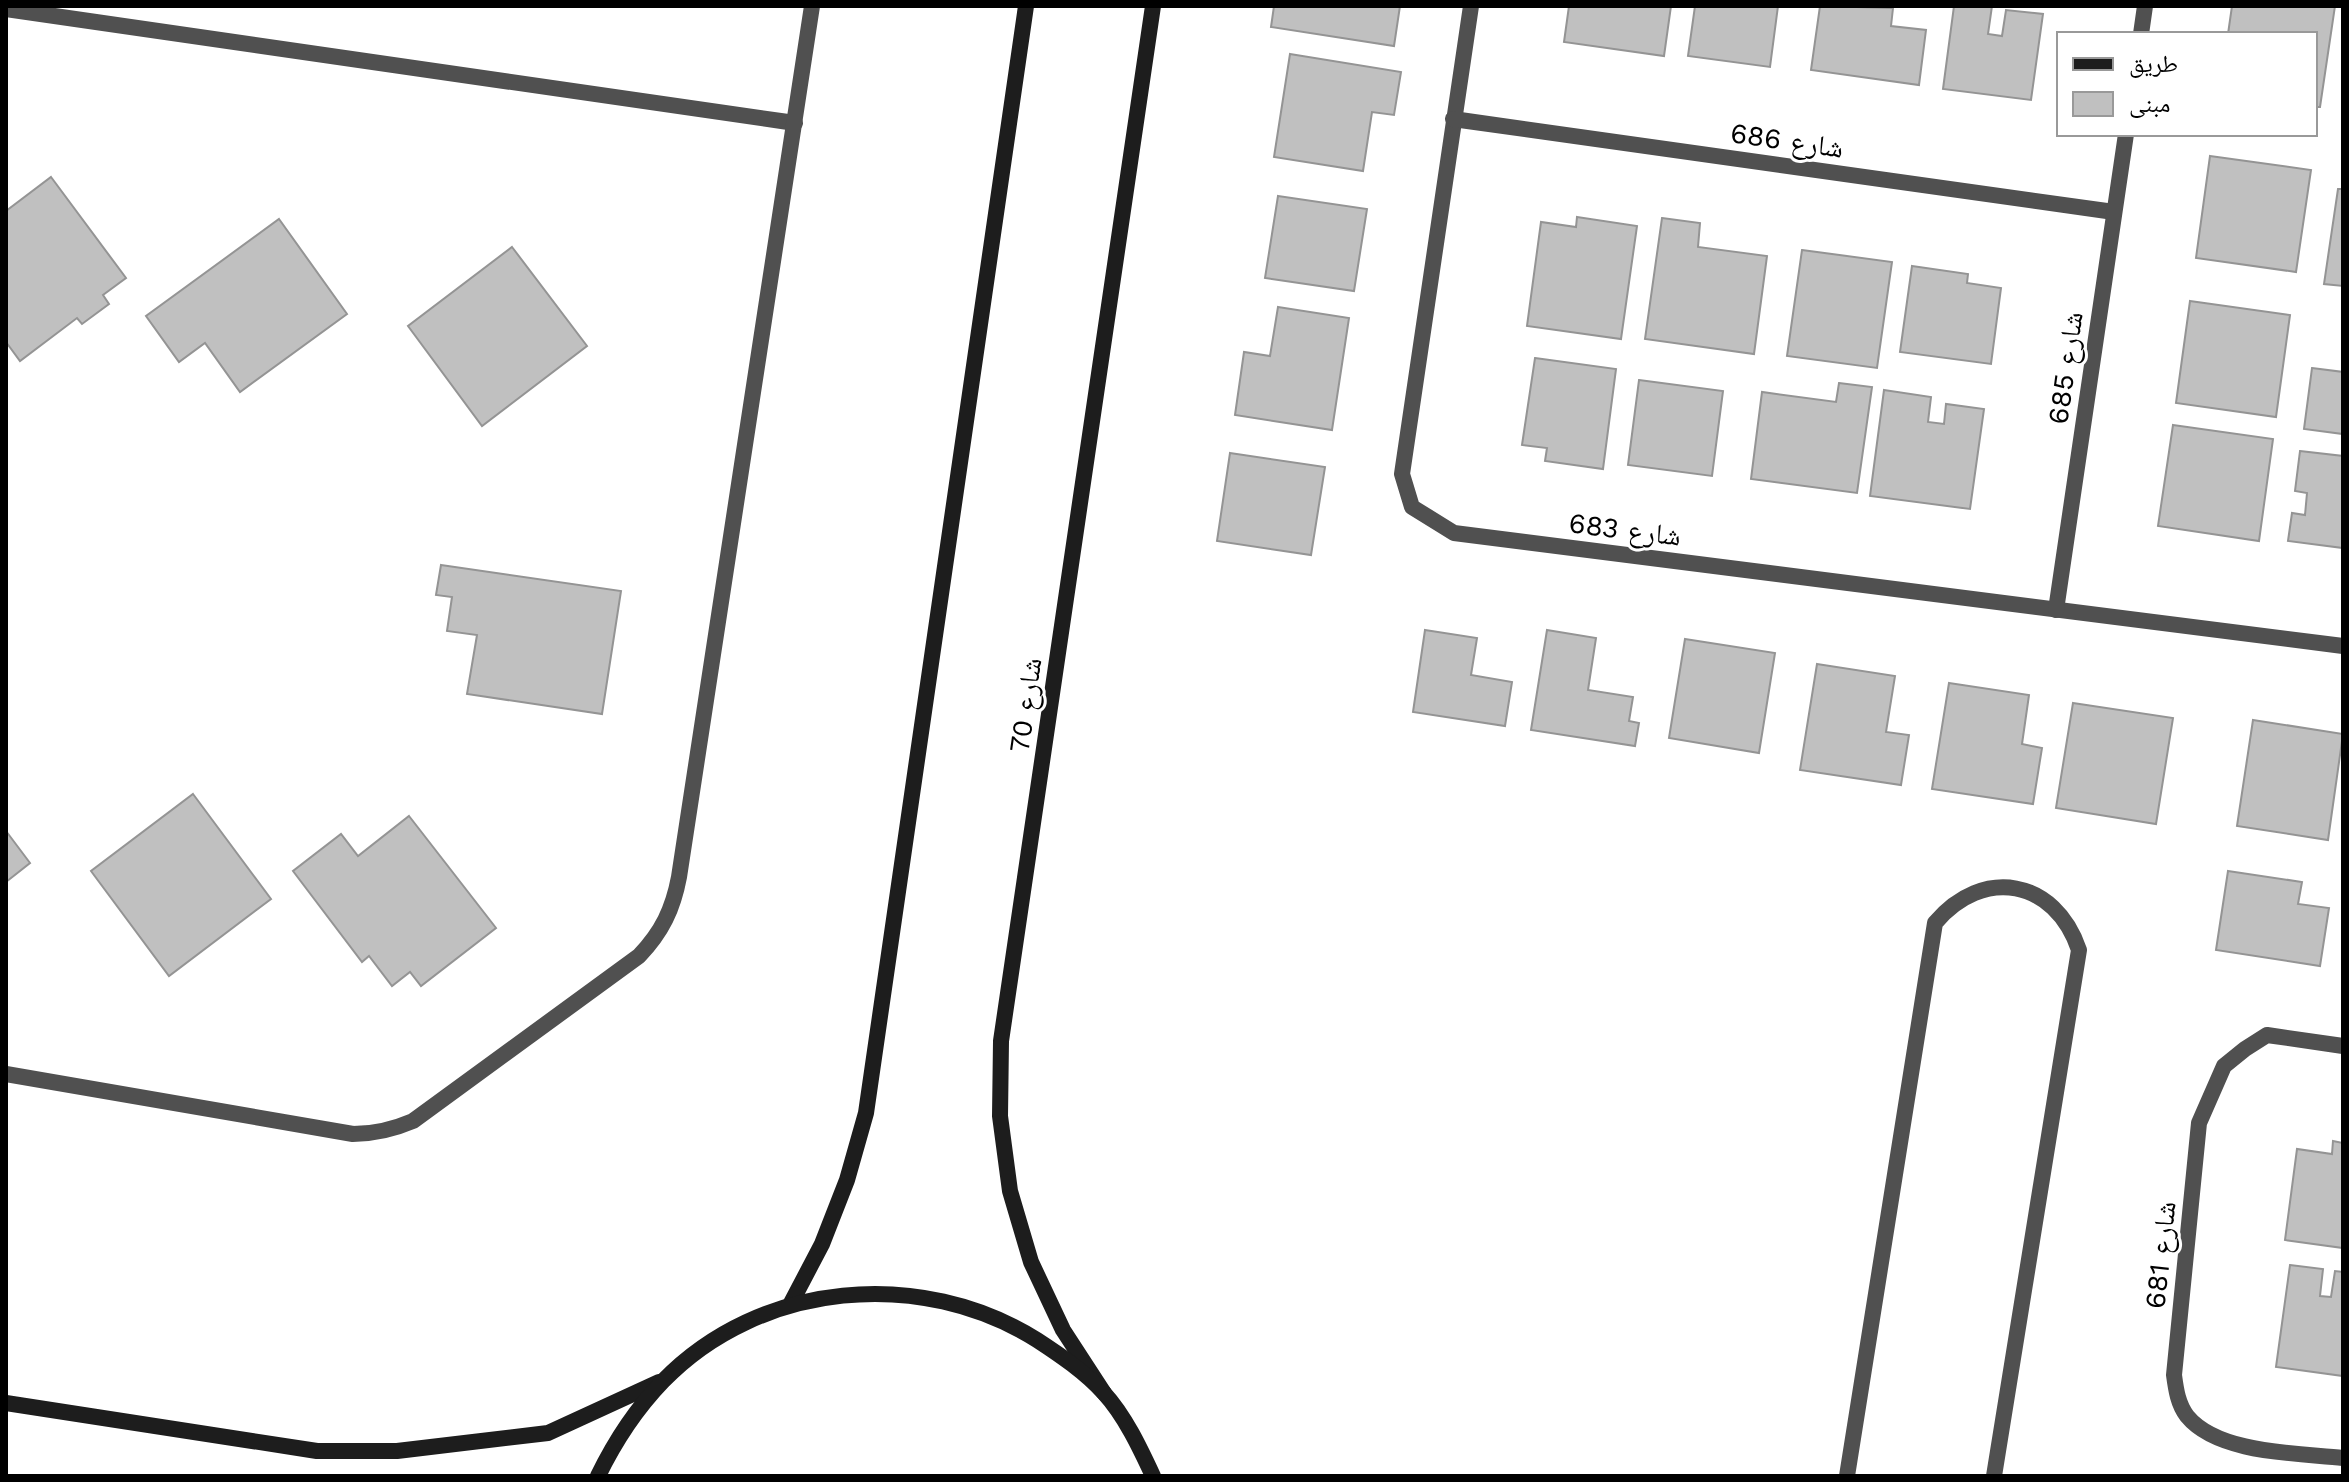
<svg xmlns="http://www.w3.org/2000/svg" width="2349" height="1482" font-family="'Work Sans','Noto Naskh Arabic',sans-serif">
  <style>
    .building { fill: #c0c0c0; stroke: #949494; stroke-width: 2 }
    .lines { fill: none; stroke-linecap: round; stroke-linejoin: round }
    .service { stroke: #505050; stroke-width: 16 }
    .minor { stroke: #505050; stroke-width: 16 }
    .secondary { stroke: #1d1d1d; stroke-width: 16 }
    .labels { text-anchor: middle; stroke-width: 6; stroke-linejoin: round; paint-order: stroke }
    .street-label { font-size: 28px; fill: #000; stroke: #fff }
  </style>
  <rect width="100%" height="100%" fill="#fff"/>
  <!-- building -->
  <g class="building">
    <path d="M1274,6H1400L1394,46L1271,27Z"/>
    <path d="M1569,6H1671L1664,56L1564,42Z"/>
    <path d="M1695,6H1778L1770,67L1688,56Z"/>
    <path d="M1820,6L1893,8L1891,26L1926,30L1919,85L1811,70Z"/>
    <path d="M1954,6H1992L1988,34L2002,36L2006,10L2043,14L2031,100L1943,89Z"/>
    <path d="M2232,6H2335L2320,107H2315V34H2228Z"/>
    <path d="M1290,54L1401,72L1394,115L1372,112L1363,171L1274,157Z"/>
    <path d="M2210,156L2311,170L2296,272L2196,258Z"/>
    <path d="M51,177L126,278L103,295L109,304L82,324L77,318L20,361L6,342V211Z"/>
    <path d="M2338,189H2343V286L2324,284Z"/>
    <path d="M1278,196L1367,209L1354,291L1265,278Z"/>
    <path d="M1577,217L1637,226L1621,339L1527,326L1541,222L1576,227Z"/>
    <path d="M1662,218L1700,223L1698,247L1767,256L1754,354L1645,339Z"/>
    <path d="M279,219L347,314L240,392L205,343L179,362L146,316Z"/>
    <path d="M512,247L587,346L482,426L408,326Z"/>
    <path d="M1802,250L1892,262L1877,368L1787,356Z"/>
    <path d="M1912,266L1968,274L1967,283L2001,288L1991,364L1900,352Z"/>
    <path d="M2190,301L2290,315L2276,417L2176,403Z"/>
    <path d="M1278,307L1349,318L1332,430L1235,415L1244,352L1270,356Z"/>
    <path d="M1535,358L1616,369L1603,469L1545,461L1547,448L1522,445Z"/>
    <path d="M2312,368L2343,372V434L2304,429Z"/>
    <path d="M1639,380L1723,391L1712,476L1628,465Z"/>
    <path d="M1839,383L1872,387L1857,493L1751,479L1762,392L1836,402Z"/>
    <path d="M1884,390L1931,397L1928,422L1944,424L1946,404L1984,409L1970,509L1870,496Z"/>
    <path d="M2173,425L2273,439L2259,541L2158,526Z"/>
    <path d="M2300,451L2343,456V548L2288,541L2292,513L2305,515L2307,493L2295,491Z"/>
    <path d="M1230,453L1325,467L1311,555L1217,541Z"/>
    <path d="M441,565L621,591L602,714L467,694L477,635L447,631L452,597L436,595Z"/>
    <path d="M1425,630L1477,638L1471,675L1512,682L1505,726L1413,712Z"/>
    <path d="M1547,630L1596,638L1588,690L1633,697L1629,721L1639,723L1635,746L1531,730Z"/>
    <path d="M1685,639L1775,653L1759,753L1669,738Z"/>
    <path d="M1817,664L1895,676L1886,732L1909,735L1901,785L1800,770Z"/>
    <path d="M1949,683L2029,695L2022,744L2042,748L2033,804L1932,789Z"/>
    <path d="M2073,703L2173,718L2156,824L2056,808Z"/>
    <path d="M2253,720L2343,734L2328,840L2237,826Z"/>
    <path d="M193,794L271,899L169,976L91,871Z"/>
    <path d="M409,816L496,928L421,986L410,972L392,986L369,956L362,962L293,871L341,834L358,856Z"/>
    <path d="M6,831L30,863L6,882Z"/>
    <path d="M2228,871L2302,882L2298,904L2329,908L2320,966L2216,950Z"/>
    <path d="M2333,1141L2343,1143V1248L2285,1240L2297,1149L2332,1154Z"/>
    <path d="M2290,1265L2323,1269L2320,1296L2331,1297L2335,1271L2343,1272V1376L2276,1367Z"/>
  </g>
  <g class="lines">
    <!-- service -->
    <g class="service">
      <path d="M6,9L795,123"/>
      <path d="M1847,1476L1935,923C1983,866 2055,879 2079,950L1994,1476"/>
    </g>
    <!-- minor -->
    <g class="minor">
      <path d="M1471,6L1402,474L1412,507L1454,533L2343,646"/>
      <path d="M2141,34L2145,6"/>
      <path d="M1453,119L2114,212"/>
      <path d="M2056,610L2126,134"/>
      <path d="M2343,1046L2267,1035L2245,1049L2224,1066L2199,1123L2174,1375C2176,1390 2178,1404 2187,1416C2218,1454 2298,1453 2343,1458"/>
      <path d="M6,1074L353,1134C375,1134 392,1130 413,1121L639,956C662,932 673,909 679,877L812,6"/>
    </g>
    <!-- secondary -->
    <g class="secondary">
      <path d="M790,1305L822,1244L847,1180L866,1113L1026,6"/>
      <path d="M1104,1393L1063,1330L1031,1262L1010,1191L1000,1116L1001,1041L1153,6"/>
      <path d="M6,1403L317,1451H397L548,1433L659,1382"/>
      <path d="M598,1476C615,1441 636,1409 663,1381C760,1281 921,1267 1037,1340C1060,1355 1085,1372 1104,1393C1125,1416 1140,1448 1153,1476"/>
    </g>
  </g>
  <g class="labels">
    <!-- street labels -->
    <g class="street-label">
      <text transform="translate(1787 140) rotate(8)" y="10">شارع 686</text>
      <text transform="translate(2065 368) rotate(-82)" y="10">شارع 685</text>
      <text transform="translate(1625 529) rotate(7)" y="10">شارع 683</text>
      <text transform="translate(1025 705) rotate(-82)" y="10">شارع 70</text>
      <text transform="translate(2160 1255) rotate(-84)" y="10">شارع 681</text>
    </g>
  </g>
  <!-- border -->
  <rect width="2349" height="1482" fill="none" stroke="#000000" stroke-width="16"/>
  <!-- legend -->
  <rect x="2057" y="32" width="260" height="104" fill="#ffffff" stroke="#999999" stroke-width="2"/>
  <rect x="2073" y="58" width="40" height="12" fill="#1d1d1d" stroke="#999999" stroke-width="2"/>
  <text x="2129" y="72" font-size="24" fill="#000000">طريق</text>
  <rect x="2073" y="92" width="40" height="24" fill="#c0c0c0" stroke="#999999" stroke-width="2"/>
  <text x="2129" y="112" font-size="24" fill="#000000">مبنى</text>
</svg>
